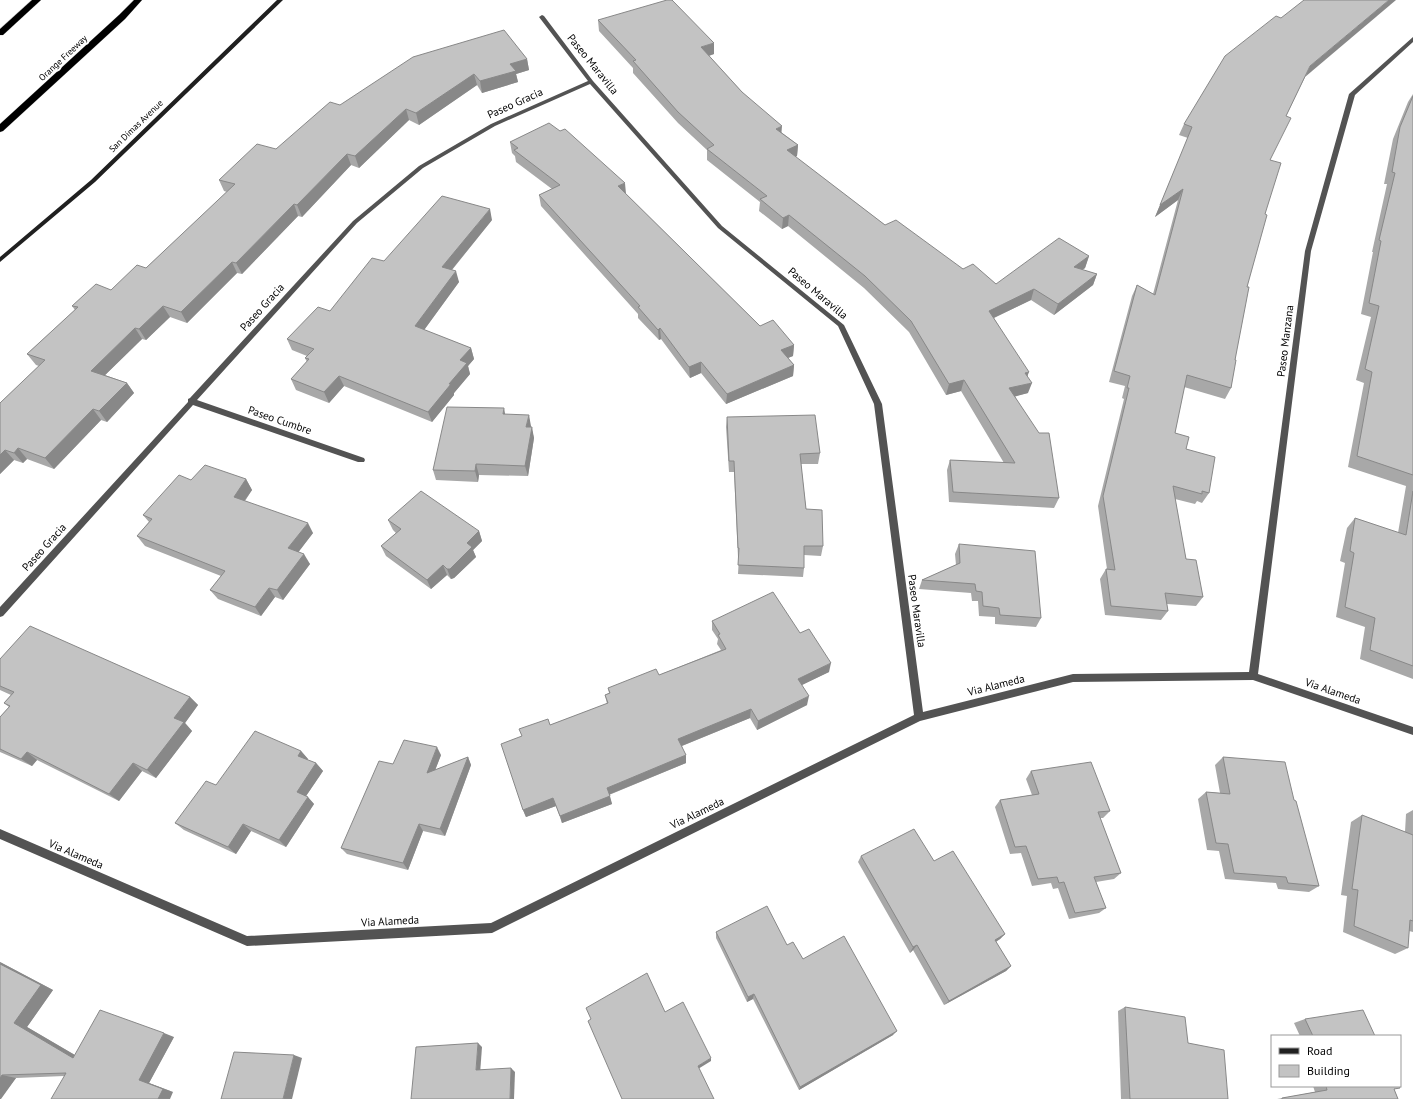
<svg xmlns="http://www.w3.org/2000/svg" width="1413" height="1099" font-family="'PT Sans',sans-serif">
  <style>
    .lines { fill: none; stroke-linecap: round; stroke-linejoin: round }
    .highway-casing { stroke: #dbdbdb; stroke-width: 1 }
    .street { fill: #535353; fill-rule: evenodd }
    .secondary { fill: #202020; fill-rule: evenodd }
    .highway { fill: #000; fill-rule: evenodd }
    .wall { fill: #a8a8a8 }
    .shaded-wall { fill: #888 }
    .building { fill: #c3c3c3; stroke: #888 }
    .labels { text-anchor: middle; stroke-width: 4; stroke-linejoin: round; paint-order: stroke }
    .far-street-label { font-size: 9px; fill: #000; stroke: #fff }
    .street-label { font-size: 11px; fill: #000; stroke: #fff }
  </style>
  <rect width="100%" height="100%" fill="#fff"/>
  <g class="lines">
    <defs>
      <g id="highway">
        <path d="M32,0H41L3,35H0V29Z"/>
        <path d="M134,0H142L125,19L3,131L0,132V124L119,15Z"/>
      </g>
    </defs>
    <!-- highway casing -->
    <use href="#highway" class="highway-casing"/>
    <!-- street -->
    <path class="street" d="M542,15L544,16L593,81L722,226L844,325L882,404L923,712L1073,674L1249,672L1305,251L1349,94L1413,37V42L1355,95L1311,251L1258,674L1413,727V735L1253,680L1073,682L920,721L492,933L247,946L0,839V829L247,936L491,923L914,715L874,404L838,326L718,228L590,84L495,126L423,168L357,223L197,400L364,458L365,460L364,462H358L193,405L3,616L0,617V607L188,402V399L190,398L353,221L419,166L491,124L588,81L539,17Z"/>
    <!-- secondary -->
    <path class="secondary" d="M277,0H283L95,182L0,262V257L91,180Z"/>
    <!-- highway -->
    <use href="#highway" class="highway"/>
  </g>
  <!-- wall -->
  <g class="wall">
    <path d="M598,20L714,54L709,56L742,92L781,132L798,145L797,156L795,157L885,225L963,269L996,284L1089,256L1085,268L1082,270L1097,274L1093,285L1054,315L1031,300L994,318L1028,376V393L1015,396L1059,498L1054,508L949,502L947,470L950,460L1004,463L961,391L946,395L909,332L864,288L788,226L782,229L759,211L760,202L707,160V150L678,123L633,73V68L599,31Z"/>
    <path d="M527,59L529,70L516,74L518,82L482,93L477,85L419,125L409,120L359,168L351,165L302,217L298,216L242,274L237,273L187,323L170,317L146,340L142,339L105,375L127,383L134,393L107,422L101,420L54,469L27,459L23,463L14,460L0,474V403L39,366L36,365L27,354L75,310L72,306L111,290L146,268L227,192L224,191L219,180L276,149L340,105Z"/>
    <path d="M1305,77L1286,116L1270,160L1265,214L1247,287L1235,360L1231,388L1225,399L1184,387L1175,433L1186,449L1209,493L1202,503L1197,501L1195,504L1175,499L1186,559L1203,597L1196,606L1167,604L1168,611L1161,620L1105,615L1100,579L1106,569H1107L1098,506L1124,399L1122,398L1125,386L1109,382L1132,296L1137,285L1153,294L1178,200L1155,217L1188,138L1179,135L1184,124Z"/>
    <path d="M1413,94V679L1360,659L1365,627L1336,617L1345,563L1340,561L1347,528L1355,518L1398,533L1406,486L1348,467L1364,383L1356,380L1371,317L1361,314L1373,252H1372L1387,184H1384L1393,139L1408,102Z"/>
    <path d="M510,142L626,194L760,326L794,345L793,356L788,358L794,365L793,376L726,404L701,373L690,378L661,339L659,340L638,318V314L541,206L539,195L552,189L516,162L515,156L512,153Z"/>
    <path d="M492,220L452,270L459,282L424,330L471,348L474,359L468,366L470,374L454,393V395L432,422L344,386L329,403L296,390L291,379L307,362L305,358L307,356L292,350L287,339L330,311L384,261Z"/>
    <path d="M505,415L531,426V427L534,438L528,476L479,475L478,482L436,480L433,470Z"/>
    <path d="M727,417L820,453L818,464H801L806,509L823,546L821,556L804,555V568L803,577L738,574L739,557H738L734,472H729L726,427Z"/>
    <path d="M246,479L252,490L245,501L313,533L298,552L310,564L283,600L275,597L261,616L218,599L210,590L221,576L145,546L137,536L149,522L143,515L191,480Z"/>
    <path d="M388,520L479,531L482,541L473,550L476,557L454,578L451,579L447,575L431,589L386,556L381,546L396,533L393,530Z"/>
    <path d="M959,544L1041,618L1036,627L995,624V617L979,616L978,601H972L971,593L919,589L922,580L956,565L955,554Z"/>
    <path d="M712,621L800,633L829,672L801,685L807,705L757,730L750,718L682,746L686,763L609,795L612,804L562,823L556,806L526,817L523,810L550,725L607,704L605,695L609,693L608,688L659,675L721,650L717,644L718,639L712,630Z"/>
    <path d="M0,659L190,697L198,705L185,723L192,731L156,778L142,771L119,801L37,760L32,766L0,752V717L9,707L4,703L11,695L0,690Z"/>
    <path d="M301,751L308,759L307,760L316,763L323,771L306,796L314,804L286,847L251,831L236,854L184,830L175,823L216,785Z"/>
    <path d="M441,755L435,770L468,757L471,765L445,836L423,831L408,870L347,854L341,848L393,764Z"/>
    <path d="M1223,757L1294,800L1319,886L1309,892L1278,889L1276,883L1225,879L1219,851L1207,850L1198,799L1206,792L1220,793L1215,765Z"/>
    <path d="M1031,771L1110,811L1103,818H1100L1121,873L1114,879L1096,882L1106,908L1099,913L1069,919L1058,888L1053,889L1051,883L1032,886L1021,853L1010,854L995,807L1000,800L1032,795L1026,779Z"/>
    <path d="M1413,810V932L1409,931L1408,948L1395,954L1343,932L1347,896L1341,895L1351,822L1362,815L1405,832L1406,814Z"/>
    <path d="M861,856L1005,934L1000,939L996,942L1011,966L1006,971L944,1005L913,950L910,953L858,862Z"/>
    <path d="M716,932L787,945L803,959L893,1035L799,1090L753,999L747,1002L716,938Z"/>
    <path d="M0,962L53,990L27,1027L75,1055L174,1037L149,1083L173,1092L64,1076L16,1078L0,1099Z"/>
    <path d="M1125,1007L1188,1043L1228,1099H1121L1118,1011Z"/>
    <path d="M1305,1019L1375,1036H1300L1294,1023Z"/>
    <path d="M1313,1086H1399L1394,1089L1398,1099H1277L1315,1092Z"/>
  </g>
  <!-- shaded-wall -->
  <g class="shaded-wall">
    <path d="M1389,0H1396L1305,77L1310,66Z"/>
    <path d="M714,43V54L701,58V47Z"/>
    <path d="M527,59L529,70L516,74L518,82L482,93L480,81L510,64Z"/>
    <path d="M474,74L477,85L419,125L416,113Z"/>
    <path d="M406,109L409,120L359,168L355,156Z"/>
    <path d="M782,126L781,138L776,129Z"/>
    <path d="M798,145L797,156L786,161L787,150Z"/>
    <path d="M347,154L351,165L302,217L297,205Z"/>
    <path d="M625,183L626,194L618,186Z"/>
    <path d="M1183,189L1178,200L1155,217L1160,205Z"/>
    <path d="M294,204L298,216L242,274L236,263Z"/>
    <path d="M490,209L492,220L445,278L442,267Z"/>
    <path d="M789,215L788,226L782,229L783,218Z"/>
    <path d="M1089,256L1085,268L1070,278L1074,267Z"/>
    <path d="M232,262L237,273L187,323L181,312Z"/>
    <path d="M456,271L459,282L419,337L415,326Z"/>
    <path d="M1097,274L1093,285L1054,315L1058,304Z"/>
    <path d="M1034,289L1031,300L985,322L989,311Z"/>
    <path d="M163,306L170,317L146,340L139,329Z"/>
    <path d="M135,328L142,339L99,381L91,371Z"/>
    <path d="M660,328L661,339L659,340L658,330Z"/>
    <path d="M794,345L793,356L780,361L781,350Z"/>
    <path d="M471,348L474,359L468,366L470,374L454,393V395L432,422L428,412L449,384L460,360Z"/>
    <path d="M701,362V373L690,378L689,367Z"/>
    <path d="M794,365L793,376L726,404L727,394Z"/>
    <path d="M1029,372L1025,382V373Z"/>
    <path d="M339,376L344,386L329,403L324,392Z"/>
    <path d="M964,380L961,391L946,395L949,384Z"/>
    <path d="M127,383L134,393L107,422L99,411Z"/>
    <path d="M1032,383L1028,393L1006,399L1009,388Z"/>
    <path d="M504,408L506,419L503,414Z"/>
    <path d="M93,409L101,420L54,469L45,458Z"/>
    <path d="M529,415L531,426L529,438L526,427Z"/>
    <path d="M532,427L534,438L528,476L525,466Z"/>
    <path d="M18,448L27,459L23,463L14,453Z"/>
    <path d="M5,450L14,460L0,474V455Z"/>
    <path d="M476,464L479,475L478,482L475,471Z"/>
    <path d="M246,479L252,490L240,507L234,497Z"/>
    <path d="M308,523L313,533L294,558L288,548Z"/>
    <path d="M479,531L482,541L473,550L476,557L454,578L451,579L447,569L467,543Z"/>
    <path d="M304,554L310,564L283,600L277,590Z"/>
    <path d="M443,565L447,575L431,589L427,580Z"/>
    <path d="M269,588L275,597L261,616L255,607Z"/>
    <path d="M831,663L829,672L796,688L798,679Z"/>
    <path d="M809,696L807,705L757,730L758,721Z"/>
    <path d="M190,697L198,705L185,723L192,731L156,778L147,770L174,718Z"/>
    <path d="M751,709L750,718L679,747L678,739Z"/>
    <path d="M437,747L441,755L431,781L427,773Z"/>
    <path d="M301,751L308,759L305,764L298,756Z"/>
    <path d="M27,752L37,760L32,766L21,759Z"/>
    <path d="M686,755V763L608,795L607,788Z"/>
    <path d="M468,757L471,765L445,836L440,829Z"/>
    <path d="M133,763L142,771L119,801L109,794Z"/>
    <path d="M316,763L323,771L304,799L297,792Z"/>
    <path d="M610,796L612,804L562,823L560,816Z"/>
    <path d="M308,797L314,804L286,847L279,840Z"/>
    <path d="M553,798L556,806L526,817L523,810Z"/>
    <path d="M243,824L251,831L236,854L228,847Z"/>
    <path d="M419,824L423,831L408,870L403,863Z"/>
    <path d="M1005,934L1000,939L990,945L995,940Z"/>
    <path d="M917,945L913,950L910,953L913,947Z"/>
    <path d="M0,962L53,990L27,1027L85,1061L73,1058L14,1023Z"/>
    <path d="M1011,966L1006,971L944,1005L949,1001Z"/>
    <path d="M754,994L753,999L747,1002L748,997Z"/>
    <path d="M897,1031L893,1035L799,1090L800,1087Z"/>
    <path d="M164,1033L174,1037L149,1083L173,1092L170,1099H158L139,1080Z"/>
    <path d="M478,1043L482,1047L480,1074L476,1070Z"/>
    <path d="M294,1055L302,1058L292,1099H283Z"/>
    <path d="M711,1058V1061L698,1069V1066Z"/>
    <path d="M511,1068L515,1072L514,1099H510Z"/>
    <path d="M2,1075L16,1078L1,1099H0V1078Z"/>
  </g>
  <!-- building -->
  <g class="building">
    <path d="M667,0H672L714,43L701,47L742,92L782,126L776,129L798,145L787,150L885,225L896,220L963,269L973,264L996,284L1059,238L1089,256L1074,267L1097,274L1058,304L1034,289L989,311L1029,372L1025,373L1032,383L1009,388L1039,433H1049L1059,498L953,492L950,460L1015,463L964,380L949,384L911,321L865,276L789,215L783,218L760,199L767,196L707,149L714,145L678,112L633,61L636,60L598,20Z"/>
    <path d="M1304,0H1389L1310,66L1286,116L1291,118L1270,160L1281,163L1265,214L1267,215L1247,287H1249L1235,360H1236L1231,388L1187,375L1175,433L1189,437L1186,449L1215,457L1209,493L1202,491V494L1173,486L1186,559L1196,560L1203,597L1165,593L1168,611L1111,606L1106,569L1115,570L1103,496L1129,388H1127L1130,376L1114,371L1137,285L1155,295L1183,189L1160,205L1192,127L1184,124L1225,56L1276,16L1281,18Z"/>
    <path d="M504,30L527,59L510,64L516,71L480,81L474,74L416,113L406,109L355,156L347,154L297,205L294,204L236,263L232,262L181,312L163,306L139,329L135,328L91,371L127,383L99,411L93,409L45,458L18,448L14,453L5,450L0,455V403L45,360L27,354L78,307L72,306L96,284L111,290L137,265L146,268L235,184L219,180L257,144L276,149L330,102L340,105L413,57Z"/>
    <path d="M1413,96V475L1357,456L1372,372L1365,369L1379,306L1369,303L1381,241L1379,240L1395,173L1392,172L1400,127Z"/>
    <path d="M549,123L560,131L565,129L625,183L618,186L760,326L773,320L794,345L781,350L794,365L727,394L701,362L689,367L660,328L658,330L638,307L640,306L539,195L560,185L514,150L518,148L510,142Z"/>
    <path d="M442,196L490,209L442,267L456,271L415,326L471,348L460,360L467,363L449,384H451L428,412L339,376L324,392L291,379L309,359L305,358L314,349L287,339L318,307L330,311L372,258L384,261Z"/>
    <path d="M447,407L504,408L503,414L529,415L526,427H532L525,466L476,464L475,471L433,470Z"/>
    <path d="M815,415L820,453L800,454L806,509L822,510L823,546H804V568L738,565L739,548H738L734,461H729L727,417Z"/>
    <path d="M205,465L246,479L234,497L308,523L288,548L304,554L277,590L269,588L255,607L210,590L225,571L137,536L152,519L143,515L179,475L191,480Z"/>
    <path d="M421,491L479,531L467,543L472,547L450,569H447L443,565L427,580L381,546L401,529L388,520Z"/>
    <path d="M1413,491V666L1370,650L1375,618L1345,607L1354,553L1350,551L1355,518L1406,535Z"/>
    <path d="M959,544L1035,551L1041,618L1000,615L999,608L983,606L982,592L976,591L975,584L922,580L960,563Z"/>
    <path d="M773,592L800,633L809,629L831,663L798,679L809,696L758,721L751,709L678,739L686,755L607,788L610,796L560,816L553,798L523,810L501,744L522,736L519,729L548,719L550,725L608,703L605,695L610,693L608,688L656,669L659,675L726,649L718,635L720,634L712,621Z"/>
    <path d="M30,626L190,697L174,718L184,722L147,770L133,763L109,794L27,752L21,759L0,749V717L10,706L4,703L14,692L0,686V659Z"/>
    <path d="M255,731L301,751L298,756L316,763L297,792L308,797L279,840L243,824L228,847L175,823L206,781L216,785Z"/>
    <path d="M404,740L437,747L427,773L468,757L440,829L419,824L403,863L341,848L379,761L393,764Z"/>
    <path d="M1223,757L1285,762L1294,800L1296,801L1319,886L1288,883L1286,877L1234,873L1228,844L1216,843L1206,792L1230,794Z"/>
    <path d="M1091,762L1110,811L1098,812L1121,873L1094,877L1106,908L1075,913L1064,882L1059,883L1057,877L1038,879L1026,846L1015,847L1000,800L1039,794L1031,771Z"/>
    <path d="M1362,815L1413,835V921L1410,920L1408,948L1354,926L1358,890L1352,889Z"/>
    <path d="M914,829L934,861L953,851L1005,934L995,940L1011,966L949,1001L917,945L913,947L861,856Z"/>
    <path d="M767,906L787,945L793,942L803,959L844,936L897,1031L800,1087L754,994L748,997L716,932Z"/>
    <path d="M0,964L41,985L14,1023L73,1058L100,1010L164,1033L139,1080L163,1089L158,1099H51L66,1073L2,1075L0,1078Z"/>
    <path d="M647,973L665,1012L683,1002L711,1058L698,1066L714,1099H622L588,1021L591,1019L586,1008Z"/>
    <path d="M1125,1007L1185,1017L1188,1043L1224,1050L1228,1099H1130Z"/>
    <path d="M1363,1010L1375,1036H1313L1305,1019Z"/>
    <path d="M478,1043L476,1070L511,1068L510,1099H411L416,1047Z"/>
    <path d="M234,1052L294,1055L283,1099H221Z"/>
    <path d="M1326,1086H1399L1400,1088L1394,1089L1398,1099H1282V1098L1327,1090Z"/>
  </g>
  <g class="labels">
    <!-- far-street labels -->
    <g class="far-street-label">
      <text transform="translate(63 58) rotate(-43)" y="3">Orange Freeway</text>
      <text transform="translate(136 126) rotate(-44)" y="3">San Dimas Avenue</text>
    </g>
    <!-- street labels -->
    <g class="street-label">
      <text transform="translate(593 64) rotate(51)" y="4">Paseo Maravilla</text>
      <text transform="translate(515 103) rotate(-24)" y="4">Paseo Gracia</text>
      <text transform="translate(818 293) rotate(40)" y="4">Paseo Maravilla</text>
      <text transform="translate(262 307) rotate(-48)" y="4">Paseo Gracia</text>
      <text transform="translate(1285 341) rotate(-83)" y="4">Paseo Manzana</text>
      <text transform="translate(280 420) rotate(19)" y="4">Paseo Cumbre</text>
      <text transform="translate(44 547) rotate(-48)" y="4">Paseo Gracia</text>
      <text transform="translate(917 611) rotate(82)" y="4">Paseo Maravilla</text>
      <text transform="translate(996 685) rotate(-14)" y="4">Via Alameda</text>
      <text transform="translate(1333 691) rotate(19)" y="4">Via Alameda</text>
      <text transform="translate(697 813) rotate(-26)" y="4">Via Alameda</text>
      <text transform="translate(76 854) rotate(23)" y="4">Via Alameda</text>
      <text transform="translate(390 921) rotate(-3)" y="4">Via Alameda</text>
    </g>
  </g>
  <!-- legend -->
  <rect x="1271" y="1035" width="130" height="52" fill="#ffffff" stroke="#999999"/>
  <rect x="1279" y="1048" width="20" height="6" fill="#202020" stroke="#999999"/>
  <text x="1307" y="1055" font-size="12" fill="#000000">Road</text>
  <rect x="1279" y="1065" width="20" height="12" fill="#c3c3c3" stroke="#999999"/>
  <text x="1307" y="1075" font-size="12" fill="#000000">Building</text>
</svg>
